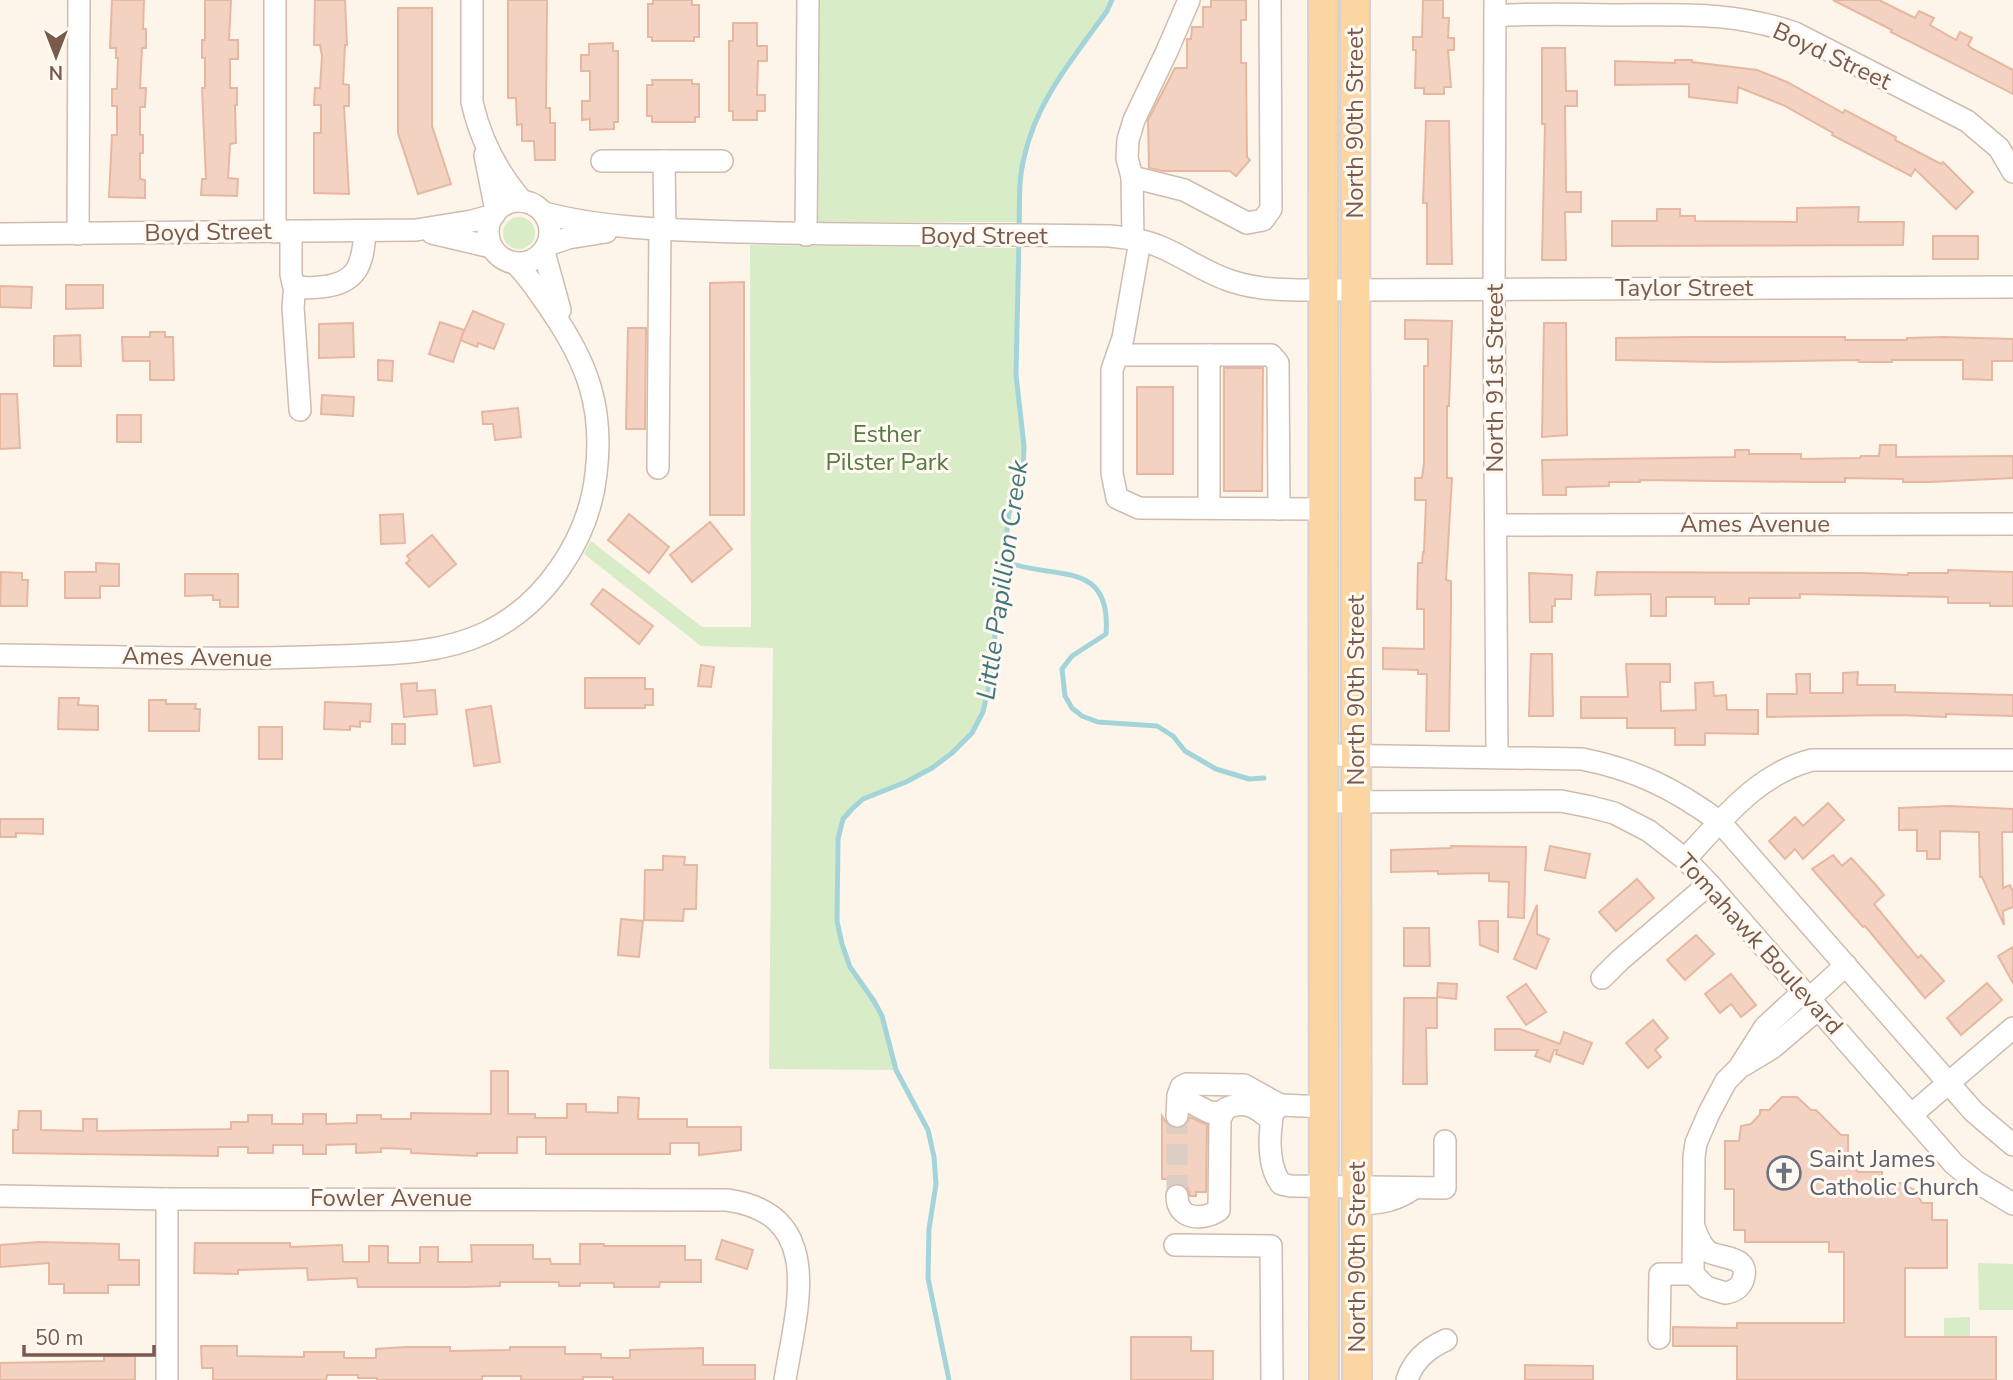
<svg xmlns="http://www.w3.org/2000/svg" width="2013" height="1380" font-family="'Nunito Sans',sans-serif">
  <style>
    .green { fill: #d8ecc7 }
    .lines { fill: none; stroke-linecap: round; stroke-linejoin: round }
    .stream { stroke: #a3d4da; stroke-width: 5 }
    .building { fill: #f3d2c1; stroke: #e6b8a1; stroke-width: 2 }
    .minor-tunnel { stroke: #dccec2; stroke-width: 21; stroke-dasharray: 21 10; stroke-linecap: butt }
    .minor-casing { stroke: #d0bcae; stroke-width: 24 }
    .major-casing { stroke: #d9d1cd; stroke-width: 32 }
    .minor { stroke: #fff; stroke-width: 21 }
    .major { stroke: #fbd6a3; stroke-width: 28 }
    .labels { text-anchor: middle; stroke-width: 6; stroke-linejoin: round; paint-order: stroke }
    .street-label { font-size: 24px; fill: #795a4c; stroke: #fff9f1 }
    .park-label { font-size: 24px; fill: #547941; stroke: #fff9f1 }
    .worship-label { font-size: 24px; fill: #5b616d; stroke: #fff9f1; text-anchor: start }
    .water-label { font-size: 26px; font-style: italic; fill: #3f767e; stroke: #fff9f1 }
  </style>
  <rect width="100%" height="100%" fill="#fdf5ea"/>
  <!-- green -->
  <g class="green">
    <path d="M819,0H1112L1107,11C1074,57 1037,101 1024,157C1019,178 1019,200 1019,222H818Z"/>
    <circle cx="519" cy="233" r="16"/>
    <path d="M750,245L1019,248C1019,290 1013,333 1016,375C1018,406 1028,438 1023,470C1020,485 1012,500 1009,515C1004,543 1003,571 999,599C994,636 996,673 984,709C972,744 937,768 905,783C884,792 854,797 843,820C831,844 835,914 841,940C847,968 864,981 876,1005C886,1024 890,1049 896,1070L769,1069L773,648L701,646L584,554L591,541L702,627H751Z"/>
    <path d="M1978,1263L2013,1264V1310H1979Z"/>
    <path d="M1970,1317V1337H1944V1318Z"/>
  </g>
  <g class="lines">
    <!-- stream -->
    <g class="stream">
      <path d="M1019,229C1020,205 1018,181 1024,158C1036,101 1074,57 1107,11L1112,0"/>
      <path d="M1004,561C1051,581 1112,557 1106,634L1072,656L1062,669L1065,696L1072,708L1082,716L1098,722L1157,726L1173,736L1185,751L1216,769L1249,779L1264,778"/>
      <path d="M949,1380L928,1278L929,1229L936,1184L934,1157L928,1130L896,1070L882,1016L874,1001L850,967L842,944L837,921L838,839L843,819L852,809L863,799L906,782L932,768L952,753L972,733L983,712L994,663L995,630L1009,513L1023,471L1024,446L1016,375L1019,238"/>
    </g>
  </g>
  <!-- building -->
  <g class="building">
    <path d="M112,0H144L143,29H146V48H142L140,88H146L145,107H140V135H143V153H140V179L145,180V198L109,197L112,135H117V106H112V89H117L118,58H116V48H110Z"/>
    <path d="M205,0H231L229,40H238V59H230V88H237V105H235L236,143L230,144L228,178L238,179L237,196L201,195L202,179H206L202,88H205V58H202V40H205Z"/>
    <path d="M315,0H345L347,45H345L343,84L349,85V106H344L349,194L314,193V133H321V105H314L315,88H320L322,56L320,45H314Z"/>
    <path d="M508,0H547L546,108H550V123H555V160H535L534,141H522V124L517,125L516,98H508Z"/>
    <path d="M653,0H692V5H699V37H694V41H652V37H648V4H653Z"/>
    <path d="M1211,0H1246V20H1241V63H1246L1247,157L1250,160L1236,176L1230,171H1163L1149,168L1148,120L1175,68H1187V39H1191L1192,27H1203V7H1211Z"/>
    <path d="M1423,0H1443V18H1449L1448,38H1454V50H1448L1451,87H1444V94H1424V88H1415L1416,50H1413V37H1422Z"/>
    <path d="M1833,0H1879L1915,18L1919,11L1934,18L1930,25L1956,40L1960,32L1972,38L1968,45L1971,48L2013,70V94L1891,32L1892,30Z"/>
    <path d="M398,8H432V126L451,184L418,194L398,133Z"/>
    <path d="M733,23H757V46H767V61H758L757,95H765V111H757V120H733V111H729V41H733Z"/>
    <path d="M613,43V51H618V122H614V129L590,130V119L582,120V101H590V71H581V55H589V44Z"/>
    <path d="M1542,48H1565L1566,91H1577V106H1565L1566,192H1581V212H1565L1566,260H1542L1545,124H1542Z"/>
    <path d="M1675,60H1692V62L1757,70L1787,82L1843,113L1845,110L1896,137L1895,140L1941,164L1943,162L1973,192L1956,209L1915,169L1911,176L1832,135L1833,133L1783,105L1738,87L1737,103L1689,97V84L1615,85V61L1675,63Z"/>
    <path d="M652,80H692V84H699V117H695V122H652V116H647V85H653Z"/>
    <path d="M1426,121H1449L1452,264H1427V203H1423Z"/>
    <path d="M1859,207L1858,222H1904L1903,245L1612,246V221H1657V209H1680V216H1695V221L1797,222V208Z"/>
    <rect x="1933" y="236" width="45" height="23"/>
    <path d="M744,282V515H710V283Z"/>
    <path d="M66,285H103V308L66,309Z"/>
    <path d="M0,286L32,287L31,308L0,307Z"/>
    <path d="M473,311L504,324L494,349L478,343L477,347L460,340Z"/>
    <path d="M1405,320L1452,321L1449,406H1447V478H1452L1446,580L1451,581V605L1449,731H1426L1427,674H1418V670L1383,669V648L1424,649V609H1417L1418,563H1422L1423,552H1424L1426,500H1415V478H1422L1424,463V366H1428V339H1405Z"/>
    <path d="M440,322L464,330L453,362L429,354Z"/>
    <path d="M353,323L354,357L319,358V324Z"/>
    <path d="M1544,323H1566L1567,435L1542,437Z"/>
    <path d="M628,328H646L645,429H626Z"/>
    <path d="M150,332H165V337H173L174,380H150V361H123L122,337H150Z"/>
    <path d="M80,335L81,366H54V336Z"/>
    <path d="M1690,337H1845V340H1907V338L1943,337L2013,339V361H1992V380L1963,379V360H1892V362H1859V360L1720,362L1616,360V338Z"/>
    <path d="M378,360L393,361L392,381L378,380Z"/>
    <path d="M1224,368H1263L1262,491H1224Z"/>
    <rect x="1137" y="387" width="36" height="87"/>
    <path d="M0,394H17L20,448L0,449Z"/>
    <path d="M322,395L354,397L353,416L321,414Z"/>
    <path d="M518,408L521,437L495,440L493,424H483L482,412Z"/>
    <rect x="117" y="415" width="24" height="27"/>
    <path d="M1880,445H1896V457L2013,456V478L1930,482H1903V479L1845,478V482H1810L1640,480V482H1609V486L1566,487V495H1543L1542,460L1735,457V450H1749V454H1801V459L1860,458L1861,456H1879Z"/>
    <path d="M403,514L405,543L381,544L380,515Z"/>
    <path d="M629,514L669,547L649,573L608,540Z"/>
    <path d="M710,522L732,549L692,582L670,555Z"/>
    <path d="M432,535L456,564L429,587L406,563L410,560L407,556Z"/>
    <path d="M96,563L119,564V586H100V598H65V572H96Z"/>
    <path d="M1948,570L2013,572V606H1990V603H1948V597L1800,594V598H1749V604H1715V597H1666V616H1651V594L1595,595L1597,572L1862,573L1908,575V573H1948Z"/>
    <path d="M1,572L22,573V580H28L27,606H0Z"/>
    <path d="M1529,573L1572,575L1571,599H1555V606H1552V622H1530Z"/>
    <path d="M185,574H238V607H220V600H213V595L185,596Z"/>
    <path d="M603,589L653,626L639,644L591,604Z"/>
    <path d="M1531,654H1552L1553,716H1529Z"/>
    <path d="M1626,664H1670V682H1660L1661,711L1696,710L1695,683L1713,682L1714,696L1726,695L1727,710H1758V734L1705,733V745H1675V728H1627V718H1581V697H1628Z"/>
    <path d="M701,665L714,667L711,687L698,686Z"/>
    <path d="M1858,672L1857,685H1895V692L2013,695V716L1946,714V717L1898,715L1767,717V694H1797L1796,674H1810V693H1843V673Z"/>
    <path d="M585,678H645V689H653V705H645V708H585Z"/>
    <path d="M417,683V691L435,690L437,714L404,717L401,684Z"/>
    <path d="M59,698H79L78,705L98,706V730L58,729Z"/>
    <path d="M149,700H166V704H196L195,709H200L199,731H149Z"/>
    <path d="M325,702L371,704L370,722L360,721V727L350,726V730L324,729Z"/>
    <path d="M491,706L500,762L474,766L466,710Z"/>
    <rect x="392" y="724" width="13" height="20"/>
    <rect x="259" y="727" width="23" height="32"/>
    <path d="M1828,803L1844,820L1803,859L1795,849L1785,859L1769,841L1795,817L1803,826Z"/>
    <path d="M1950,806L2013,809V832H2002L2003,888L2010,885L2013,892V907L2003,911L2004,925L1982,877H1980L1979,832L1940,831V859H1927V851H1917V830H1899V808Z"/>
    <path d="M0,819H43V834L16,833V837H0Z"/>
    <path d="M1451,846L1526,847L1524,918L1508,917L1509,882L1489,881V873L1438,874V871L1391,872V850L1451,848Z"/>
    <path d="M1550,846L1590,854L1585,878L1545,870Z"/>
    <path d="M1833,855L1842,866L1851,858L1875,884L1884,895L1874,904L1918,958L1921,955L1944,981L1925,998L1865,926L1863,927L1812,869Z"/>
    <path d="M663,856L685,857L684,865H697L696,909H684L683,921L644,920L645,870H663Z"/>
    <path d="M1637,879L1654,898L1616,931L1599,912Z"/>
    <path d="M1537,905V934L1549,939L1536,969L1514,959Z"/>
    <path d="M621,919L643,921L639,957L618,955Z"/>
    <path d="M1479,921H1498V952L1480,945Z"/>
    <path d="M1404,928H1429L1430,966H1404Z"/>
    <path d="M1696,935L1714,954L1685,980L1667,960Z"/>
    <path d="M2013,947V983L1998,956Z"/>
    <path d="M1731,974L1756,1005L1741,1017L1731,1004L1720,1013L1705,994Z"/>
    <path d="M1438,983L1457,984L1456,999L1437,997Z"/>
    <path d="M1987,983L2002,1000L1961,1035L1947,1018Z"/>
    <path d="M1526,984L1546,1012L1526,1025L1507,997Z"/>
    <path d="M1404,998H1437V1028H1426L1427,1084H1403Z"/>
    <path d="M1653,1020L1668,1038L1655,1050L1661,1057L1648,1068L1626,1043Z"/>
    <path d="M1495,1029H1520L1560,1044L1564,1032L1592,1043L1583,1064L1556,1054L1557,1050H1554L1550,1062L1535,1056L1538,1050H1495Z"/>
    <path d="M491,1071H508V1114H535V1118H567V1104H586V1112L618,1113V1097L639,1098L638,1119H687V1127H741V1150L699,1155V1143H670V1154H546V1137H517V1153H477V1156L411,1153V1149L381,1148V1152L356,1153V1144L326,1145V1154H303V1145H273V1153H248V1147H218V1156L13,1153V1130H18L19,1111H41V1130L83,1131V1119H97V1131L231,1129V1122H248V1115H272V1124H303V1114H326V1124L357,1123V1115H381V1119H411V1113L491,1114Z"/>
    <path d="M1782,1097H1797L1811,1110H1816L1841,1135H1848V1161L1858,1172H1882V1183H1900L1915,1190L1922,1203H1932V1220H1947V1268H1905V1337H1996V1380H1737V1346H1673V1327L1737,1328V1323H1844V1252H1829V1242H1745V1230H1734V1189H1725V1141H1739L1741,1126L1751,1124L1760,1114V1110H1769Z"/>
    <path d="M1162,1116L1169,1127L1176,1129L1184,1127L1190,1117L1207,1125L1206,1192H1196V1196H1190L1188,1188L1182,1184L1170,1185V1179H1162Z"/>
    <path d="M722,1240L753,1250L747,1269L716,1259Z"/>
    <path d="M39,1242L119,1244V1260H139V1285H108V1293H64V1284H49V1263L0,1267V1245Z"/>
    <path d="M195,1243H290V1247L342,1245L343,1262H369V1246H388V1263H420V1247H438V1262H472L471,1245H533V1259H550L551,1264H580V1244H604V1246H685V1260H701V1282H660L659,1287H614V1283H580V1286H559V1282H500V1286L465,1287H358L357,1278L308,1280L307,1268L238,1270V1274L194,1273Z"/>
    <path d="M1131,1337H1191V1351H1213V1380H1131Z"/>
    <path d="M201,1346H237V1356L304,1357V1352H344V1358H376V1349L406,1347H450V1351L510,1350V1347H565V1354H601V1358H630V1350L703,1348V1365H755V1380H613V1377H583V1380H521V1376H482V1380H377V1378H358V1375H327L326,1380H213V1368H202Z"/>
    <path d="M104,1356H135V1380H0V1363L104,1361Z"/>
    <path d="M1525,1365L1593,1366V1380H1525Z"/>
  </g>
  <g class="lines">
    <!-- minor-tunnel -->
    <path class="minor-tunnel" d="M1177,1196V1116"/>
    <defs>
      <g id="minor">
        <path d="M275,0V232"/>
        <path d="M472,0V102C480,138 498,173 522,201"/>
        <path d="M1495,0L1494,289L1497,756"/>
        <path d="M1495,16C1535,13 1574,14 1614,15C1679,15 1732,11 1795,33L1967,121L1999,148L2013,172"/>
        <path d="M485,155L496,211"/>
        <path d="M602,161H722"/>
        <path d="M664,161L665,228"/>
        <path d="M1132,177L1127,158L1128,140L1134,120L1167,51L1189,0"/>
        <circle cx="519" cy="232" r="31"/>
        <path d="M544,213C609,230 678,230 744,232C866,236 988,234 1110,236C1128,238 1146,240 1163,248C1186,258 1206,273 1231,281C1269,294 1315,289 1355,290L2013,287"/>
        <path d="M291,231V274L293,284C302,289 310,288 320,287C358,284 363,264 365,231"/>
        <path d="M432,233L491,247"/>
        <path d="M0,234L416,230L472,221L494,215"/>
        <path d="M78,234L79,0"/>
        <path d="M806,235L808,0"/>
        <path d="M1133,239L1132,177L1184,190L1247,223L1263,220L1271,209L1270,0"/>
        <path d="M1140,241L1123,338L1112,370V473L1117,498L1139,508L1323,509"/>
        <path d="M548,245L568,238L606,232"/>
        <path d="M544,252L560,310"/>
        <path d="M295,285L293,307L300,410"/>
        <path d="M1117,355H1271L1278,363L1279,509"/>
        <path d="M658,468L660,227"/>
        <path d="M1209,508V355"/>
        <path d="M1496,525L2013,524"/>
        <path d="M0,655C111,656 223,661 334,656C385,654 438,655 485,633C545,605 589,539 596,474C604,408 588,364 551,310C540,294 530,278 516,264"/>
        <path d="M1324,755L1582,759C1637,770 1675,789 1720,822L1974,1112L2013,1145"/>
        <path d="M1323,802L1561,801L1591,807L1614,813L1649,831L1685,859L1709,884L1954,1164L1975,1181L2013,1204"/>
        <path d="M1685,859C1723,819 1757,774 1812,760H2013"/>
        <path d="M1602,978L1620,960L1709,884"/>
        <path d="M1809,999L1846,965"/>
        <path d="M1744,1065L1772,1048L1818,1009"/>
        <path d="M1178,1096L1209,1112L1223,1113"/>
        <path d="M1324,1107L1281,1105L1273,1112C1269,1135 1267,1165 1281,1184L1291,1186L1445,1188V1141"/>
        <path d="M1911,1115L2013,1028"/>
        <path d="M1177,1116L1178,1096L1181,1087L1187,1084L1244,1085L1280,1105"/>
        <path d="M0,1196L167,1199L727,1200C828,1214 796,1310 785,1380"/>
        <path d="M1177,1196C1177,1220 1203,1221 1219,1210L1220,1119L1225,1109C1245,1099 1256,1107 1271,1120"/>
        <path d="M1356,1205C1378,1203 1395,1202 1414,1188"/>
        <path d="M1175,1245L1271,1246L1272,1380"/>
        <path d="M1693,1274L1706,1287L1725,1293C1733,1292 1740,1288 1743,1280C1751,1255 1721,1259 1709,1252C1700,1246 1698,1236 1694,1227"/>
        <path d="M1659,1338L1660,1274H1693L1694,1157L1696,1143L1709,1113L1726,1081L1739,1068L1765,1027L1803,992"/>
        <path d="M167,1380V1199"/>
        <path d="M1407,1380C1413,1361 1428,1348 1446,1340"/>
      </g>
      <g id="major">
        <path d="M1323,0L1324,1380"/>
        <path d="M1355,0L1357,1380"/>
      </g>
    </defs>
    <!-- minor casing -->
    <use href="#minor" class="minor-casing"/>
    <!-- major casing -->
    <use href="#major" class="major-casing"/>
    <!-- minor -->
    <use href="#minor" class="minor"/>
    <!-- major -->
    <use href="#major" class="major"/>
  </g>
  <!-- icons -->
  <defs>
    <symbol id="church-ring" viewBox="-11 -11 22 22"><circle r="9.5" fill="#fff9f1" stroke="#6b7280" stroke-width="1.5"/><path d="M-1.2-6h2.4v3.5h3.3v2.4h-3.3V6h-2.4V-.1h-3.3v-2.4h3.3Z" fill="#6b7280"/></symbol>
  </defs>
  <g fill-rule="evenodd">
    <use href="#church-ring" x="1765" y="1154" width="38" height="38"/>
  </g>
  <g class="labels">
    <!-- street labels -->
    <g class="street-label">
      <text transform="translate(1832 56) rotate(25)" y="8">Boyd Street</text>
      <text transform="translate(1355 123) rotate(-90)" y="8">North 90th Street</text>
      <text transform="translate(208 232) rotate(-1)" y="8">Boyd Street</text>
      <text x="984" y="244">Boyd Street</text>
      <text x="1684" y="296">Taylor Street</text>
      <text transform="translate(1495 378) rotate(-90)" y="8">North 91st Street</text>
      <text x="1755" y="532">Ames Avenue</text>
      <text transform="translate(197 657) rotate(1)" y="8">Ames Avenue</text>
      <text transform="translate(1356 690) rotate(-90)" y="8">North 90th Street</text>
      <text transform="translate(1760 944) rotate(48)" y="8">Tomahawk Boulevard</text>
      <text x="391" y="1206">Fowler Avenue</text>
      <text transform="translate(1357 1257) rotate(-90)" y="8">North 90th Street</text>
    </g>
    <!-- park labels -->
    <g class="park-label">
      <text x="887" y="442">Esther<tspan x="887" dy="28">Pilster Park</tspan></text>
    </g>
    <!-- worship labels -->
    <g class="worship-label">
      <text x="1809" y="1167">Saint James<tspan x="1809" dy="28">Catholic Church</tspan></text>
    </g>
    <!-- water labels -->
    <g class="water-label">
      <text transform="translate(1002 580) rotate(-82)" y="9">Little Papillion Creek</text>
    </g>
  </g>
  <!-- north arrow -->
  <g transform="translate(56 56) rotate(180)" stroke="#fff9f1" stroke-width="5" paint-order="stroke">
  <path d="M0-5L12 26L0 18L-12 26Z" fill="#795a4c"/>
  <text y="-10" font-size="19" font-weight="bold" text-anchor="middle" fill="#795a4c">N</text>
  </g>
  <!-- scale -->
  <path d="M24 1345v10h130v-10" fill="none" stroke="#795a4c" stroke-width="3.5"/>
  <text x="35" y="1345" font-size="21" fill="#795a4c" stroke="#fff9f1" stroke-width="5" paint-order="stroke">50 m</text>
</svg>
